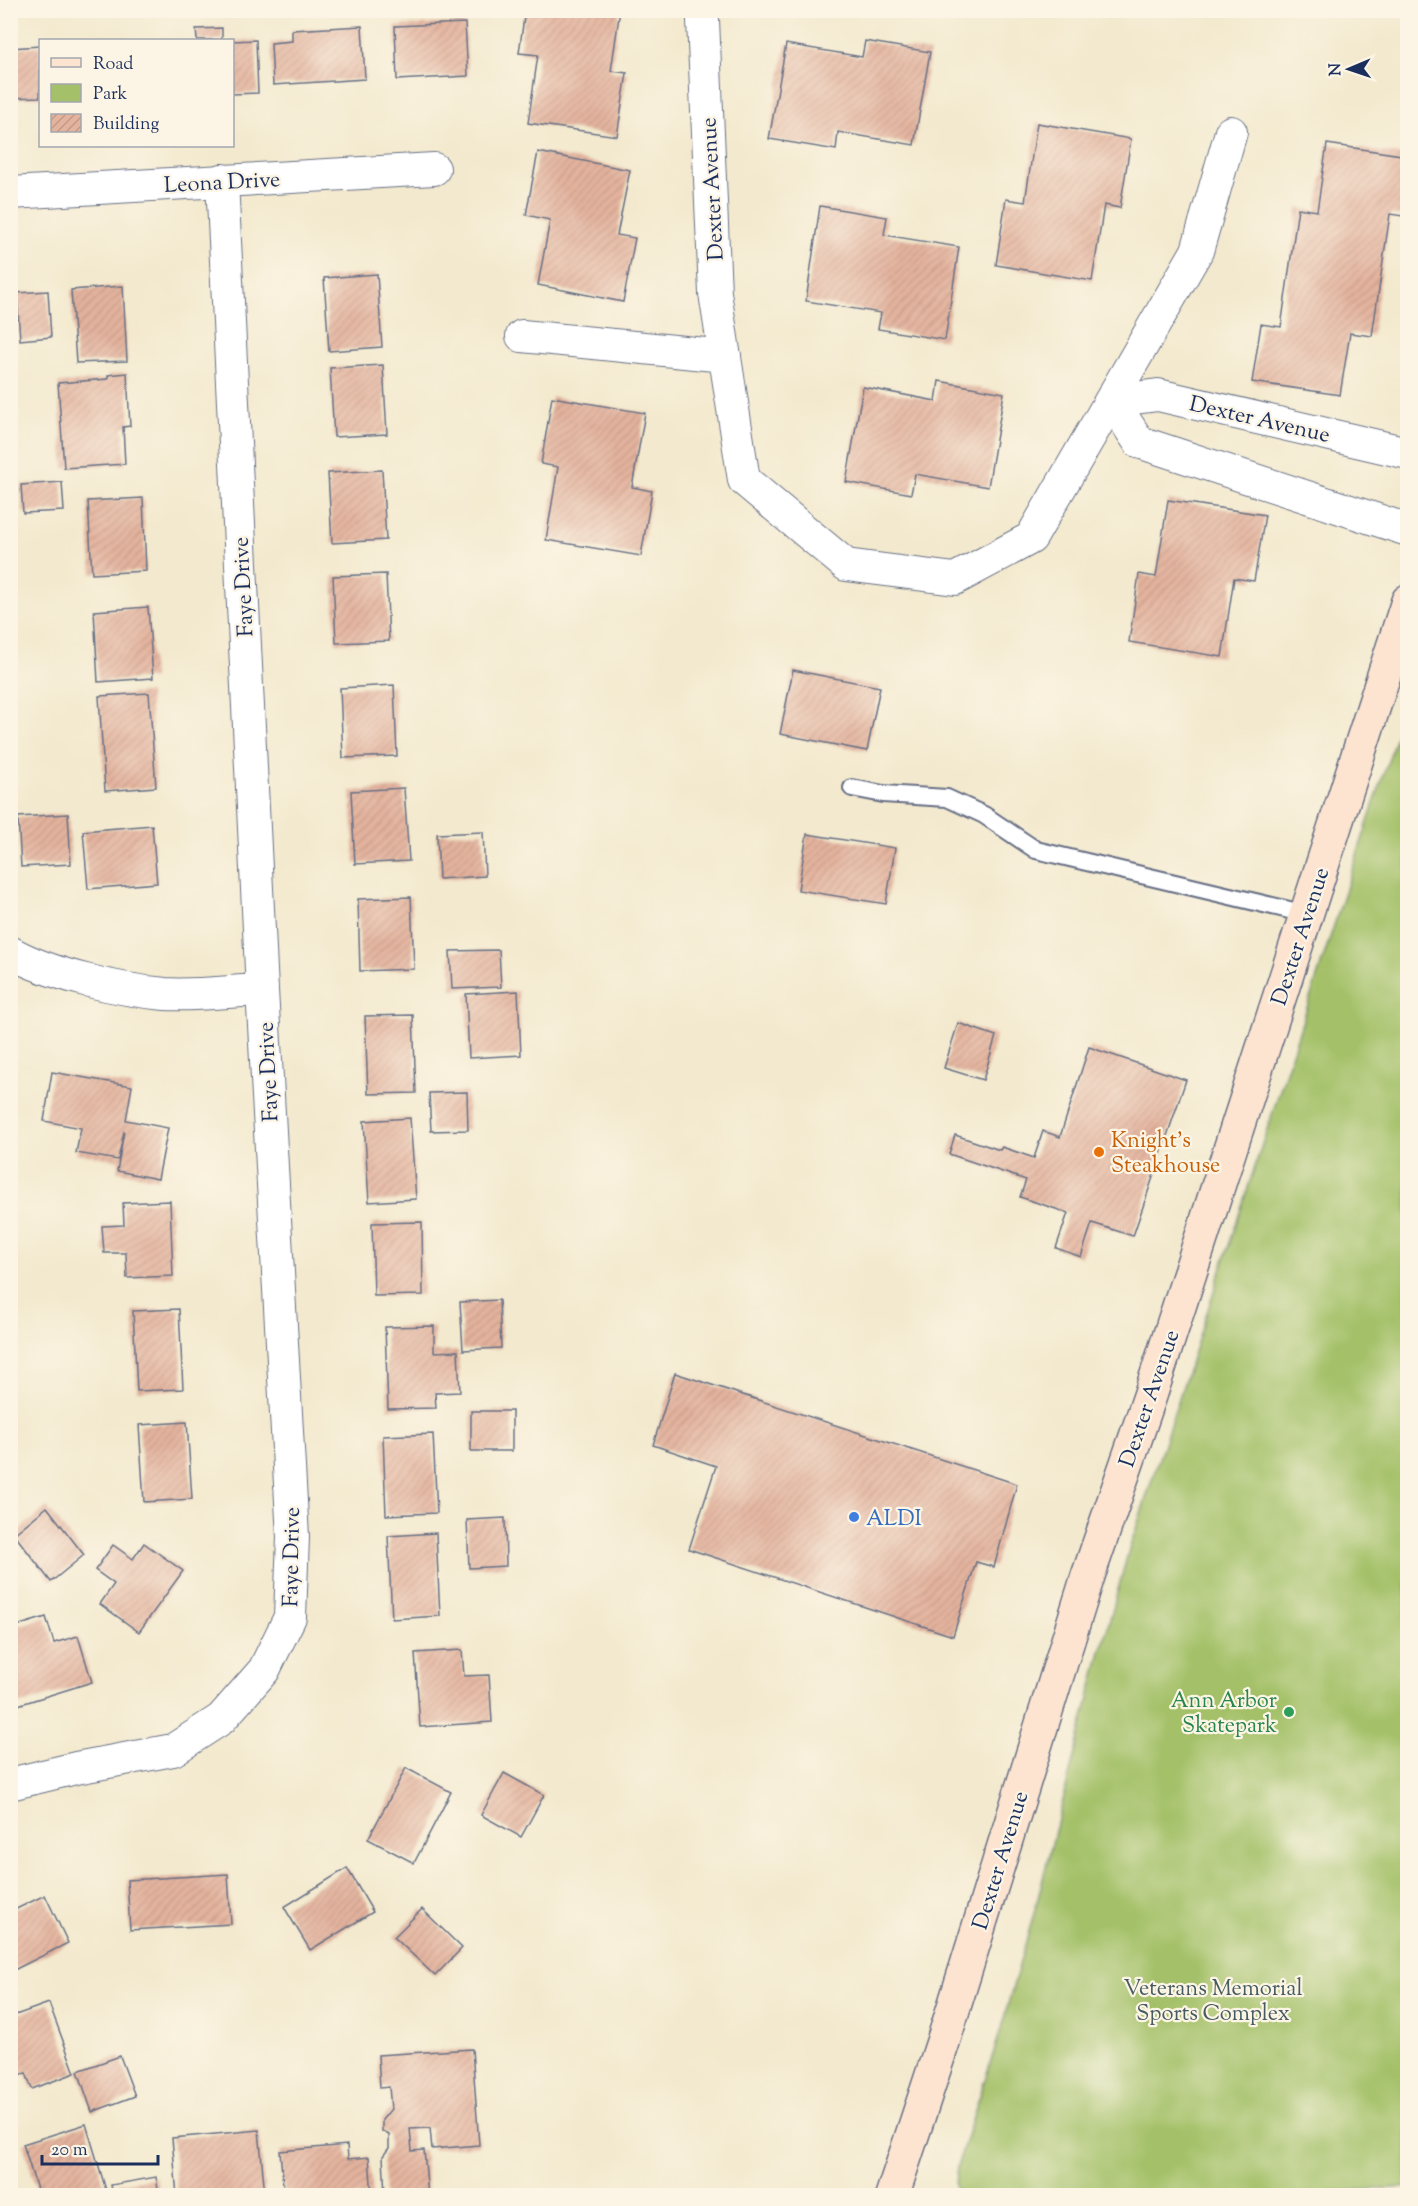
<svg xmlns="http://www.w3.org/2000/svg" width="1418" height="2206" font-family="'Sorts Mill Goudy',serif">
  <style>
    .park { fill: #a4c169; stroke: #607864; stroke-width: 1.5 }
    .building { fill: url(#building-hatch) }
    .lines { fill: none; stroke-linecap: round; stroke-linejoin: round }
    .lane-casing { stroke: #677085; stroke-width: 20 }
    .street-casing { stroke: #677085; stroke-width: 34 }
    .secondary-casing { stroke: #677085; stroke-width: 36 }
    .lane { stroke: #fff; stroke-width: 16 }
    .street { stroke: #fff; stroke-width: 32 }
    .secondary { stroke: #fde4d1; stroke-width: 33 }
    .food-dot { fill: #e8710a; stroke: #fcf5e5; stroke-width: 2 }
    .shop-dot { fill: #3f7fe0; stroke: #fcf5e5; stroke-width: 2 }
    .leisure-dot { fill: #2e9e5b; stroke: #fcf5e5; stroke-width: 2 }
    .labels { text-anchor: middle; stroke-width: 4.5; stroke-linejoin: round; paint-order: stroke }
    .street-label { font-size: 22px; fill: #1b2f5e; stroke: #fcf5e5 }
    .food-label { font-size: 22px; fill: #c56008; stroke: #fcf5e5; text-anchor: start }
    .shop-label { font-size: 22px; fill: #366cbe; stroke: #fcf5e5; text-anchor: start }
    .leisure-label { font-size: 22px; fill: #27864d; stroke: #fcf5e5; text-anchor: end }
    .park-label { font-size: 22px; fill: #445b61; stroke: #fcf5e5 }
  </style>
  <defs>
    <pattern id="building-hatch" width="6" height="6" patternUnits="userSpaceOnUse" patternTransform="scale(1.5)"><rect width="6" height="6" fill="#e4b39d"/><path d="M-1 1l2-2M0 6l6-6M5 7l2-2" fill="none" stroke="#c39a8a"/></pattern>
  </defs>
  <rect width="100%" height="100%" fill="#fcf5e5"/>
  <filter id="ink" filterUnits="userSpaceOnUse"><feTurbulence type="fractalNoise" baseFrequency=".0167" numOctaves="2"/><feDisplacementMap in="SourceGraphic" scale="12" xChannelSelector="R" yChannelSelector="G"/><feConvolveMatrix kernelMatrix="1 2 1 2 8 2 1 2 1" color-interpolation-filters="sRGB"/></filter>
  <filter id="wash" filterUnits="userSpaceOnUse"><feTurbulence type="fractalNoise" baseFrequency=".008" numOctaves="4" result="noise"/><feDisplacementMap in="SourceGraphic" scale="24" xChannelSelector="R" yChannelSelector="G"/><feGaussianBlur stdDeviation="1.35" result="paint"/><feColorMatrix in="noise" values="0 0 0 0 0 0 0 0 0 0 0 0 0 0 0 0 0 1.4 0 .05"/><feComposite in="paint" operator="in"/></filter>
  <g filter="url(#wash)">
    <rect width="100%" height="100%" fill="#f3e9ce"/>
    <!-- park -->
    <path class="park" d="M1407,703V2187L1268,2196L957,2195L955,2184L957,2167L998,2039L1035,1910L1099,1659L1128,1553Z"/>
    <g id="blocks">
      <!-- building -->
      <g class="building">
        <path d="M525,10H620L611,71L627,73L617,136L528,123L538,55L519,53Z"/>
        <path d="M465,23L468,76L397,80L395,26Z"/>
        <path d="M362,26L365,79L273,85L271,43L292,41V30Z"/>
        <path d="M222,28V40H197L196,29Z"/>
        <path d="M256,40L258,93L232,94V41Z"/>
        <path d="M865,41L930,52L914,145L838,132L836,150L769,139L786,44L862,57Z"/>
        <path d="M40,46V97L10,98V48Z"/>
        <path d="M1037,123L1131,139L1120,208L1104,205L1092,281L996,265L1006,199L1025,202Z"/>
        <path d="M1327,144L1408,156V181L1403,216L1390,214L1372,336L1350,333L1340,395L1252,382L1261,324L1281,327L1298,208L1317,211Z"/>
        <path d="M538,152L630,170L617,235L635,238L623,302L538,285L550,220L526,215Z"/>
        <path d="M820,206L887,217L884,235L959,247L945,340L878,329L881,313L806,301Z"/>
        <path d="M377,274L382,347L329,351L324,278Z"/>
        <path d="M123,286L127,361L76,363L71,290Z"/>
        <path d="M48,291L51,337L20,340L17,293Z"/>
        <path d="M383,365L387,434L334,437L330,368Z"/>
        <path d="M127,373L130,426L123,427L125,464L64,468L58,383L108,379V375Z"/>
        <path d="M939,381L1004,393L988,487L915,474L911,494L846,482L863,387L936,401Z"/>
        <path d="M552,397L645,413L632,487L652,491L641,556L546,540L558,467L541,464Z"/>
        <path d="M382,470L386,540L332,543L328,473Z"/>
        <path d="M62,482L64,511L23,513L21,485Z"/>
        <path d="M143,498L146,571L92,574L88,501Z"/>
        <path d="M1168,500L1265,515L1254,581L1234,578L1222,657L1129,642L1139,574L1156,577Z"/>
        <path d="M386,574L389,641L336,643L333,576Z"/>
        <path d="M148,607L153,678L98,682L94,611Z"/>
        <path d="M793,670L880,687L867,751L780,734Z"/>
        <path d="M394,685L397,756L343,758L340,688Z"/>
        <path d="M149,693L156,787L105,791L99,696Z"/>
        <path d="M404,788L409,861L355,864L351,791Z"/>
        <path d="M68,814L71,864L21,867L18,817Z"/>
        <path d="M152,825L157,883L88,889L83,831Z"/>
        <path d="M483,832L485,876L439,879L437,834Z"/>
        <path d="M807,834L895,848L886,904L798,890Z"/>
        <path d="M411,897L414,969L360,971L358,899Z"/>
        <path d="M499,950L501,987L452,989L450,951Z"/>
        <path d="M518,991L521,1055L469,1058L466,994Z"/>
        <path d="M413,1015L416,1093L368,1094L365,1016Z"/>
        <path d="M958,1023L996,1036L983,1080L944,1068Z"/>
        <path d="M1089,1047L1186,1080L1133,1236L1092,1223L1081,1257L1056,1248L1068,1213L1020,1197L1026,1180L949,1154L955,1135L1000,1150L1002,1147L1034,1158L1043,1131L1060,1137Z"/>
        <path d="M52,1072L132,1086L126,1120L168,1128L158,1179L117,1171L124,1131L118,1160L76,1153L81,1128L44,1121Z"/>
        <path d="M467,1092L468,1130L431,1131L429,1093Z"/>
        <path d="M410,1118L416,1199L369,1202L364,1121Z"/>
        <path d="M170,1201L173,1276L127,1278L126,1253H104L102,1226L124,1225L123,1203Z"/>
        <path d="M422,1222L423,1295L374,1296L372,1223Z"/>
        <path d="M499,1300L501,1348L463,1350L460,1302Z"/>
        <path d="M179,1309L183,1389L137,1391L133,1311Z"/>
        <path d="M434,1326V1352L458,1351L460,1392L435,1393L436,1408L388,1409L385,1327Z"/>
        <path d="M675,1373L1017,1484L994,1567L976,1562L953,1636L689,1549L716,1466L653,1445Z"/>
        <rect x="471" y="1411" width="41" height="40"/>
        <path d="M187,1422L192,1499L144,1502L139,1425Z"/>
        <path d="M433,1434L437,1513L386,1515L383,1436Z"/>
        <path d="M47,1507L84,1555L51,1582L14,1534Z"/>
        <path d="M505,1518L506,1566L469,1568L467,1520Z"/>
        <path d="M436,1533L440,1616L392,1619L388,1536Z"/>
        <path d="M144,1543L183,1571L139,1632L100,1604L114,1584L95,1570L113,1545L133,1559Z"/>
        <path d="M46,1617L54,1643L78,1636L92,1682L18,1705L10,1681V1628Z"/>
        <path d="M462,1650L464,1676L489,1675L492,1722L420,1727L415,1653Z"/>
        <path d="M406,1768L451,1792L414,1863L368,1839Z"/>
        <path d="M504,1773L544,1795L521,1837L481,1815Z"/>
        <path d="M347,1868L373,1912L310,1950L284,1907Z"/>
        <path d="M228,1874L231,1924L130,1930L127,1880Z"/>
        <path d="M45,1895L68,1943L10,1972V1912Z"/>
        <path d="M422,1909L462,1948L435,1976L394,1937Z"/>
        <path d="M49,2003L75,2073L32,2089L26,2073L10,2078V2017Z"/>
        <path d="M472,2049L479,2145L432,2149L430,2128L410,2129L412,2151L424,2150L428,2196H385L383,2156L389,2148V2135L382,2131V2120L391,2109L389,2087L380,2088L378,2055Z"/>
        <path d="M120,2056L135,2096L92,2112L78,2071Z"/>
        <path d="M86,2124L106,2190L87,2196H39L23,2144Z"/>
        <path d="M259,2130L265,2196H177L172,2138Z"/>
        <path d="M347,2145L348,2159L369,2157L372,2196H284L280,2151Z"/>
        <path d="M156,2177L159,2196H113L111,2185Z"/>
      </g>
    </g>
  </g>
  <g filter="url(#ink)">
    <use href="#blocks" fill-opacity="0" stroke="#677085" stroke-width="1.5"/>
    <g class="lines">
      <defs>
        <path id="lane" d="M852,788L883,794L947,798L984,815L1036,850L1306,914"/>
        <g id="street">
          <path d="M703,20L715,293L744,480L846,565L955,579L1031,538L1197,251L1231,132"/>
          <path d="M10,193L434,169"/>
          <path d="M522,336L725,356"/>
          <path d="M1408,453L1158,395L1112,401L1139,442L1408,530"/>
          <path d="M10,952C50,975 120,990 165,994C196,996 231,991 262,990"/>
          <path d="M10,1784L76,1768L173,1750L221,1719L264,1670L290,1617L293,1537L262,990L222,180"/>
        </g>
        <path id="secondary" d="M892,2196L943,2042L1088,1576L1150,1396L1408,601"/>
      </defs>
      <!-- lane casing -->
      <use href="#lane" class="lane-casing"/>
      <!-- street casing -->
      <use href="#street" class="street-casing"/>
      <!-- secondary casing -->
      <use href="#secondary" class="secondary-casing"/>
      <!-- lane -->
      <use href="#lane" class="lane"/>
      <!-- street -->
      <use href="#street" class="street"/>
      <!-- secondary -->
      <use href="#secondary" class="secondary"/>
    </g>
  </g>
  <!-- markers -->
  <circle class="food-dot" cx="1099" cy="1152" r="6"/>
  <circle class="shop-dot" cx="854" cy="1517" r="6"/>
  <circle class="leisure-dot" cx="1289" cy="1712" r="6"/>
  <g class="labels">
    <!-- street labels -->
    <g class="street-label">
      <text transform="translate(222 181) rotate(-3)" y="8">Leona Drive</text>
      <text transform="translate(711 189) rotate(-93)" y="8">Dexter Avenue</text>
      <text transform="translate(1260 418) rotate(13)" y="8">Dexter Avenue</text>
      <text transform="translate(242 587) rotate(-93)" y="8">Faye Drive</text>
      <text transform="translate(1299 936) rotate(-72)" y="8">Dexter Avenue</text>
      <text transform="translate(267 1072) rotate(-93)" y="8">Faye Drive</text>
      <text transform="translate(1148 1398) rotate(-71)" y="8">Dexter Avenue</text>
      <text transform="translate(290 1557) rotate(-89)" y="8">Faye Drive</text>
      <text transform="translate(999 1860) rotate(-73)" y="8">Dexter Avenue</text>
    </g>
    <!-- food labels -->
    <g class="food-label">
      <text x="1111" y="1147">Knight's<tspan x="1111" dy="25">Steakhouse</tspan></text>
    </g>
    <!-- shop labels -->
    <g class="shop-label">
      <text x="866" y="1525">ALDI</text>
    </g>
    <!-- leisure labels -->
    <g class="leisure-label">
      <text x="1277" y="1707">Ann Arbor<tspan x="1277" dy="25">Skatepark</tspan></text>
    </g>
    <!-- park labels -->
    <g class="park-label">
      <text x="1213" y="1995">Veterans Memorial<tspan x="1213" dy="25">Sports Complex</tspan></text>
    </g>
  </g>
  <!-- margin -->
  <rect width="1418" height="2206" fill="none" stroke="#fcf5e5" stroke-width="36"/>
  <!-- legend -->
  <rect x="39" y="39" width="195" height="108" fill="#fcf5e5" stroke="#a2a6af" stroke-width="1.5"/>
  <rect x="51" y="58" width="30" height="9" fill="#fde4d1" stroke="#a2a6af" stroke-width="1.5"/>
  <text x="93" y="69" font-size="18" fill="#1b2f5e">Road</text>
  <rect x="51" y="84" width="30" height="18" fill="#a4c169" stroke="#a2a6af" stroke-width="1.5"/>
  <text x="93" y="99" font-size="18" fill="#1b2f5e">Park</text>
  <rect x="51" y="114" width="30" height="18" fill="url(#building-hatch)" stroke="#a2a6af" stroke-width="1.5"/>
  <text x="93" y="129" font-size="18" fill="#1b2f5e">Building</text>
  <!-- north arrow -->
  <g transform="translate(1349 69) rotate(268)" stroke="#fcf5e5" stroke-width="4.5" paint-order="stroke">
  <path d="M0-4.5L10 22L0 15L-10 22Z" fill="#1b2f5e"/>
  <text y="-9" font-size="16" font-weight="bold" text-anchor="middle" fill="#1b2f5e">N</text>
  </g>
  <!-- scale -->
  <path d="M42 2155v9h116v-9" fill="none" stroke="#1b2f5e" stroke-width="3"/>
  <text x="51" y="2155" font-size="18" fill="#1b2f5e" stroke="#fcf5e5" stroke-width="4.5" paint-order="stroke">20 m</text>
</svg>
